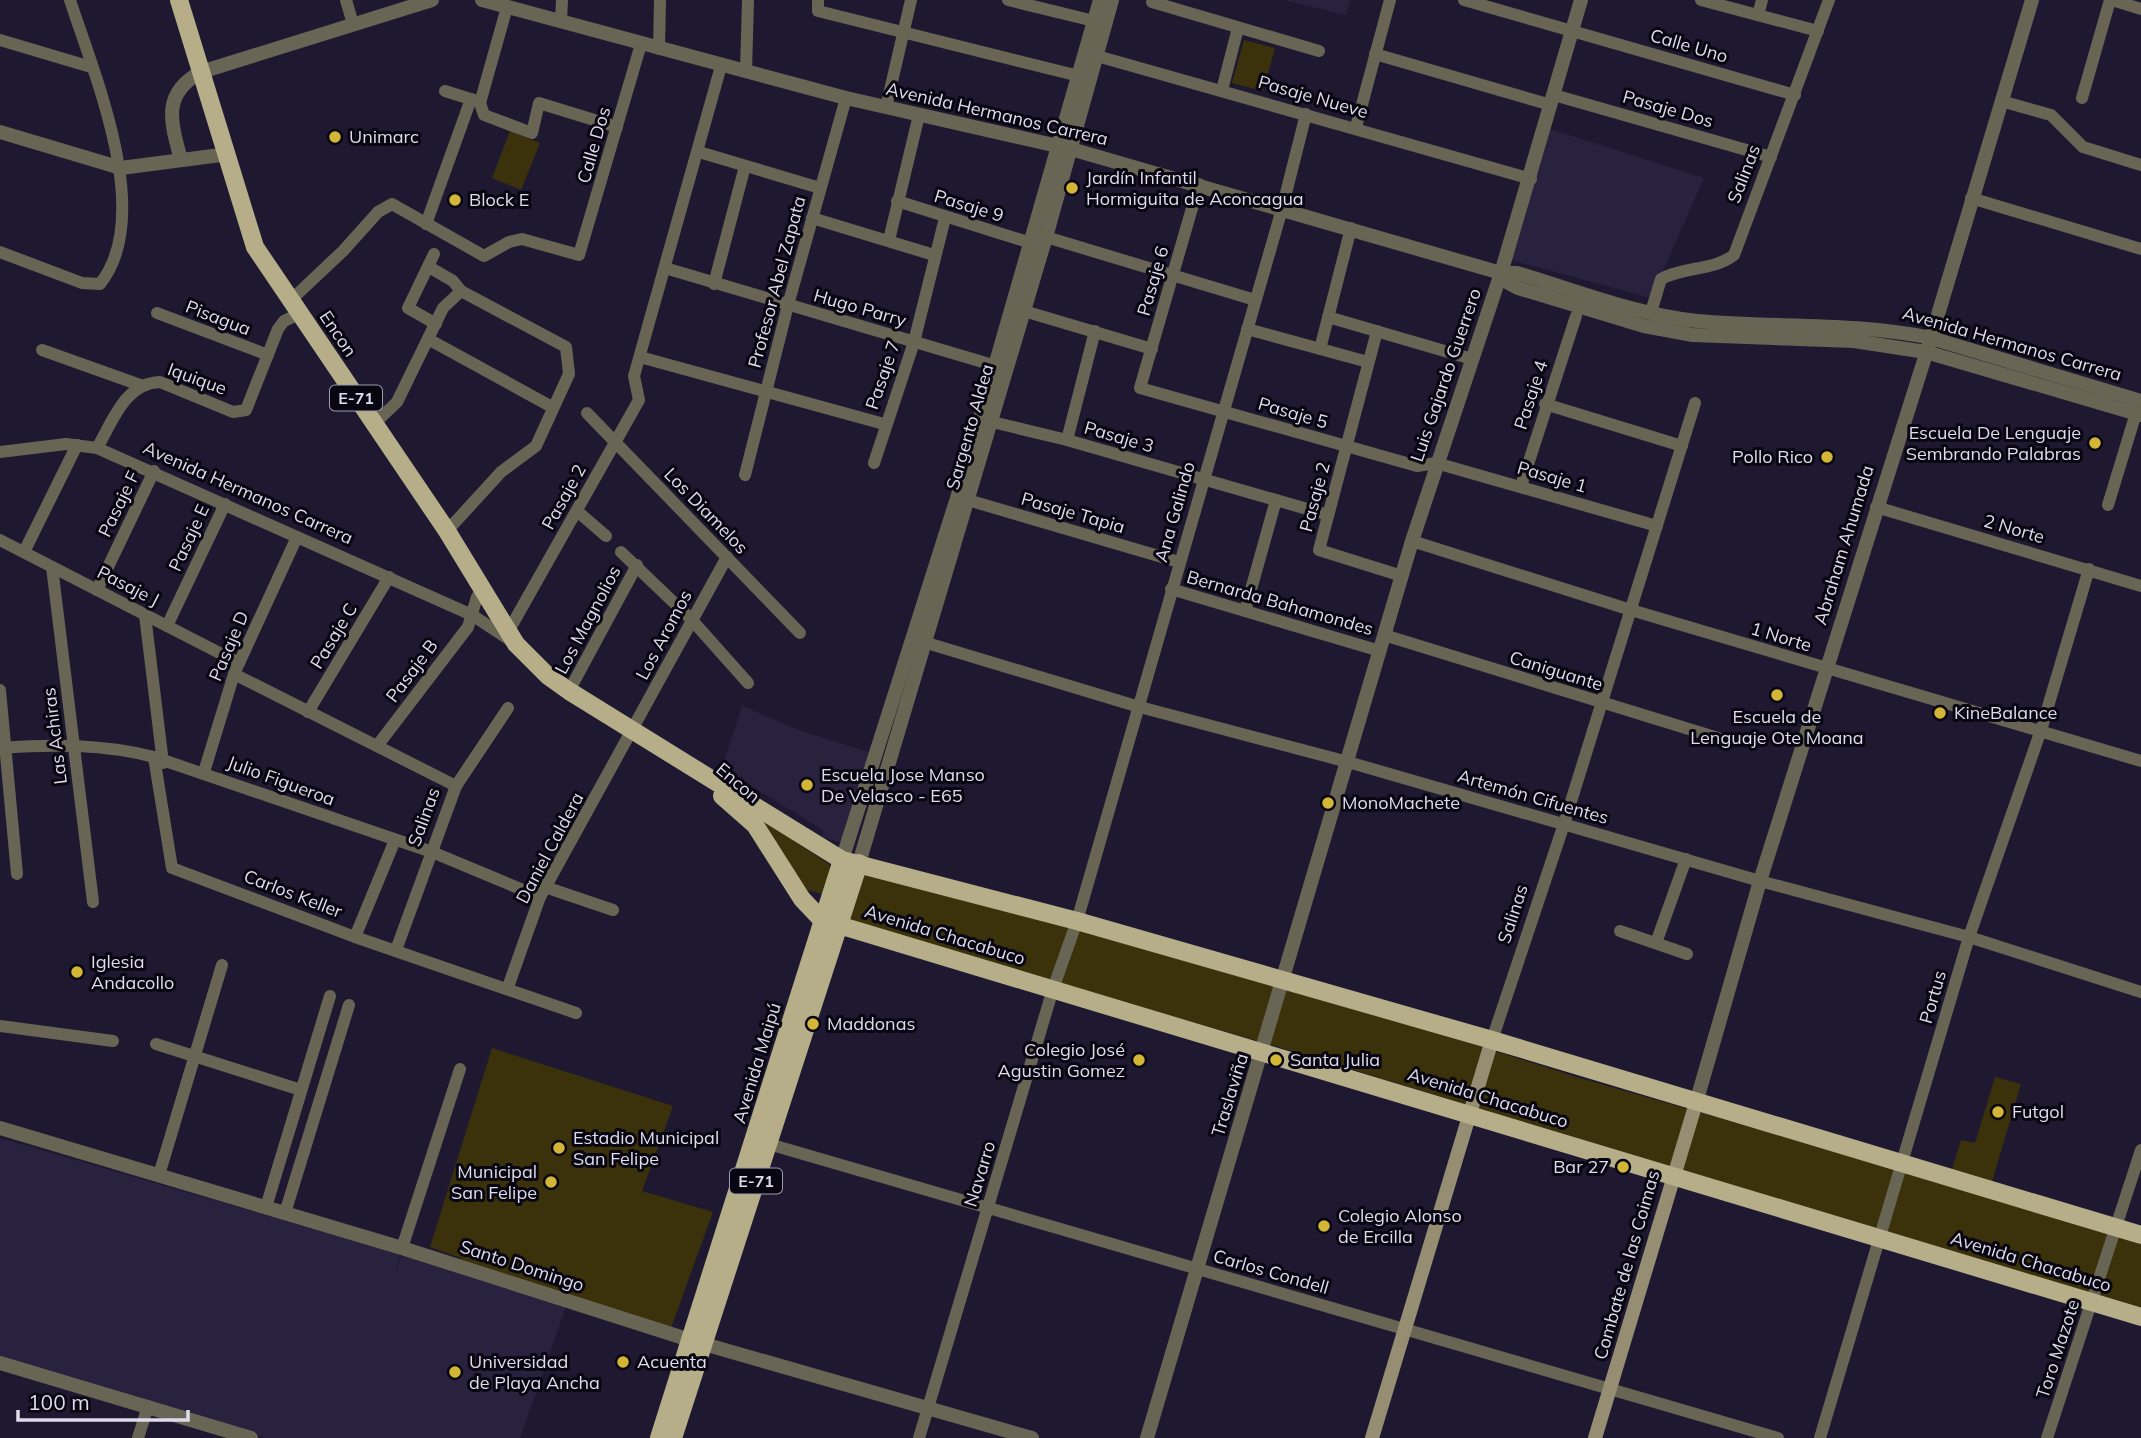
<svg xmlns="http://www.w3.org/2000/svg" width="2141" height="1438" font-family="Mulish,sans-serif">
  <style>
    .built { fill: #28223f }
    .green { fill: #3b320c }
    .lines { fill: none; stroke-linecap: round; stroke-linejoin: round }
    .minor { stroke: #696554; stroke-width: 12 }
    .tertiary { stroke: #696554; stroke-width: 14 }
    .secondary { stroke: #958e72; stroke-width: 14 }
    .primary { stroke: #b6ae89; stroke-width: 18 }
    .poi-dot { fill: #d3b635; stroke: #080610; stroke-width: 2.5 }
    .labels { text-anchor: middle; stroke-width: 6; stroke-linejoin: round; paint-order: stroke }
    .shield { fill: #080610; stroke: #9e9cab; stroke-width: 2 }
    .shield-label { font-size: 16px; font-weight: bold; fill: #dfdced }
    .street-label { font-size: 18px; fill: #dfdced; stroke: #080610 }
    .poi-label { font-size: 18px; fill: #dfdced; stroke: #080610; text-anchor: start }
  </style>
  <rect width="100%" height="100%" fill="#1e1931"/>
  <!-- built -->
  <g class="built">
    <path d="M1284,0H1350L1346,15Z"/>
    <path d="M1550,129L1704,178L1651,298L1511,260Z"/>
    <path d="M742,706L801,731L872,753L845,844L822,837L823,830L722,768Z"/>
    <path d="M0,1138L400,1254L395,1275L402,1255L566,1307L520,1438H265L0,1356Z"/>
  </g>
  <!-- green -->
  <g class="green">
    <path d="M1244,40L1275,48L1263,91L1232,83Z"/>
    <path d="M510,131L540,143L521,190L492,178Z"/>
    <path d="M762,820L829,864L831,873L822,894L804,889Z"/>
    <path d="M865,869L1283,984L1580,1078L2141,1239V1310L1265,1043L848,924Z"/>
    <path d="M492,1048L673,1106L642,1191L713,1212L671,1328L459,1265L461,1258L430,1247Z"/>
    <path d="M1995,1077L2021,1084L1991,1185L1951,1173L1961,1140L1975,1143Z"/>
  </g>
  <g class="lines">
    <!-- minor -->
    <g class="minor">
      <path d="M346,0L353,24"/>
      <path d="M818,0V11L1079,76"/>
      <path d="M1008,0L1094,21"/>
      <path d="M1464,0L1795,95"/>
      <path d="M1701,0L1818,31"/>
      <path d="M2112,0L2141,9"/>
      <path d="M1152,2L1319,51"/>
      <path d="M1758,15L1762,0"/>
      <path d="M561,22L562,0"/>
      <path d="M0,40L91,67"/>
      <path d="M659,49L660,0"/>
      <path d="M1090,54L1531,179"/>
      <path d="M1375,54L1551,105"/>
      <path d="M746,72L748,0"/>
      <path d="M1222,90L1238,28"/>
      <path d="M445,91L477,101"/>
      <path d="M1554,95L1771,157"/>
      <path d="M2082,98L2110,0"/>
      <path d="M2001,101L2051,115L2083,147L2141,165"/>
      <path d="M480,103L484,115L532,133L539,103L617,127"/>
      <path d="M480,103L507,7"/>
      <path d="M886,107L911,0"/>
      <path d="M1356,127L1390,0"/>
      <path d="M699,152L820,188"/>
      <path d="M1199,184L1140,388L1417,466L1436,463L1657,526"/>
      <path d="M1971,198L2141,249"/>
      <path d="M897,201L1031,243"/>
      <path d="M812,218L934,255"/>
      <path d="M426,224L471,99"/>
      <path d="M1046,237L1255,300"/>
      <path d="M889,240L919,115"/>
      <path d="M0,252L82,283L100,284C155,215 94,75 70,0"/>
      <path d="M434,254L408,308L436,324"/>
      <path d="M429,267L453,281L461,291"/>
      <path d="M665,268L1003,368"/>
      <path d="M714,284L745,166"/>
      <path d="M291,300L343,251L378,212L392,204L484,256L509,242L522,239L579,255L641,44"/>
      <path d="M1024,311L1152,349"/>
      <path d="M1651,312L1661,279C1685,266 1713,271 1734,255L1829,0"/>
      <path d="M157,313L268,355"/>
      <path d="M1328,317L1472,359"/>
      <path d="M1247,329L1368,362"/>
      <path d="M1377,331L1319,550L1402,576"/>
      <path d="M428,339L552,407"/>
      <path d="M1320,349L1351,228"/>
      <path d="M42,350L140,385"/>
      <path d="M640,357L884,424"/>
      <path d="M1545,404L1682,446"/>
      <path d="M587,413L800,633"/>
      <path d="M984,420L1067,440L1328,515"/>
      <path d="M374,424L397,402L443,308L461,291L566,347L569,374L536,446L501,472L447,531"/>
      <path d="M1067,440L1095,331"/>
      <path d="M97,448C113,421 125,383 160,382L233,412L246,410L278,329L284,321L299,314"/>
      <path d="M0,452L66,444L97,448L472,615L513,642"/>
      <path d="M874,463L914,342L945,218"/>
      <path d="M745,475L788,305L846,98"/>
      <path d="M1521,486L1576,316"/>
      <path d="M961,498L1179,562"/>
      <path d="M2108,505L2136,413"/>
      <path d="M1876,507L2141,586"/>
      <path d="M577,511L606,536"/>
      <path d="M0,540L239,663"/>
      <path d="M1412,541L1631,610L2141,761"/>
      <path d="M24,552L77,445"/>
      <path d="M621,552L691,619L748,683"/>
      <path d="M52,567L93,902"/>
      <path d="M1171,589L1380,651"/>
      <path d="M97,590L154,471"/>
      <path d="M1245,611L1276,500"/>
      <path d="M145,615L163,763"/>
      <path d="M167,626L225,504"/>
      <path d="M508,632L639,400L634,376L721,66"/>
      <path d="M1384,635L1718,738"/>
      <path d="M917,640L1136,706L1348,762L1760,881L1969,937L2141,992"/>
      <path d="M234,674L456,786"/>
      <path d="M0,690L17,874"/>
      <path d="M569,691L637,565"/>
      <path d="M308,712L389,577"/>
      <path d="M377,746L468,627L477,597L483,589"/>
      <path d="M0,748C52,744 104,744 154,757L432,852L540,897"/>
      <path d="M154,757L172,868L355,937L576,1013"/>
      <path d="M204,772L234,674L297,537"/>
      <path d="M545,887L613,910"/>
      <path d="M1620,931L1687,954"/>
      <path d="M355,937L395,840"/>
      <path d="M1656,943L1686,859"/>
      <path d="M396,950L456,786L508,708"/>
      <path d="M508,987L540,897L727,557"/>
      <path d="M0,1026L113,1041"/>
      <path d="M1492,1040L1564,824L1695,403"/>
      <path d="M156,1044L301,1090"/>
      <path d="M762,1142L1778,1438"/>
      <path d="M159,1175L222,965"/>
      <path d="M266,1207L330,996"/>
      <path d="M285,1213L349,1005"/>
      <path d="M402,1248L460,1069"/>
      <path d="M138,1438L148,1406"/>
      <path d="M919,1438L1053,989L1077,921L1282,209L1306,114"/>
      <path d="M1820,1438L1969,937L2041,730L2089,569"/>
      <path d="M2047,1438L2141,1150"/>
    </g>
    <!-- tertiary -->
    <g class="tertiary">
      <path d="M482,0L846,98L1071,149L1501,273H1517C1575,290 1637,315 1697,321C1776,328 1853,322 1931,338L2141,401"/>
      <path d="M0,132L121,168L228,154"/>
      <path d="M181,160C171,122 161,94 201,72L432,0"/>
      <path d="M1501,273L1507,282L1518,288L1644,326L1693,335L1854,341L1926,352L2141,415"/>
      <path d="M842,860L957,498L1100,0"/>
      <path d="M859,863L1046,237L1112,0"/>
      <path d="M1696,1103L1760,881L1931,338L2032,0"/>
      <path d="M0,1128L402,1248L690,1340L1032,1438"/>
      <path d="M0,1363L251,1438"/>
      <path d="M1147,1438L1412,541L1501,273L1581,0"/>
    </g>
    <!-- secondary -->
    <g class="secondary">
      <path d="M1372,1438L1492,1040"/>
      <path d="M1595,1438L1696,1103"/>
    </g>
    <!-- primary -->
    <g class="primary">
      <path d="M179,0L255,247L447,531L516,644L548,676L569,691L842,860L1077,921L1492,1040L2141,1235"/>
      <path d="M722,796L755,825L802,899L822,920"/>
      <path d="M822,920L2141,1317"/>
      <path d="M659,1438L842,860"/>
      <path d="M673,1438L859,863"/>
    </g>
  </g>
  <!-- markers -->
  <g class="poi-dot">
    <circle cx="335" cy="137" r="7"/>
    <circle cx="1072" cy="188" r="7"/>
    <circle cx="455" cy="200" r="7"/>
    <circle cx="2095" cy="443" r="7"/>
    <circle cx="1827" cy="457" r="7"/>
    <circle cx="1777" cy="695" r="7"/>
    <circle cx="1940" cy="713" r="7"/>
    <circle cx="807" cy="785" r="7"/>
    <circle cx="1328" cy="803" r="7"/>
    <circle cx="77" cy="972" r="7"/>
    <circle cx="813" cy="1024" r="7"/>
    <circle cx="1139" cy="1060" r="7"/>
    <circle cx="1276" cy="1060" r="7"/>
    <circle cx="1998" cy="1112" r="7"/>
    <circle cx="559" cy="1148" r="7"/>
    <circle cx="1623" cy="1167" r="7"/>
    <circle cx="551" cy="1182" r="7"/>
    <circle cx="1324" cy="1226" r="7"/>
    <circle cx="623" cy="1362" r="7"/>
    <circle cx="455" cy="1372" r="7"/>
  </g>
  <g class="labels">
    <!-- shield labels -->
    <g class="shield">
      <rect x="330" y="385.5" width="52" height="25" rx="5"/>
      <rect x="730" y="1168.5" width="52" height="25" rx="5"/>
    </g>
    <g class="shield-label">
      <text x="356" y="404">E-71</text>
      <text x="756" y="1187">E-71</text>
    </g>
    <!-- street labels -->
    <g class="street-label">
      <text transform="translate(1689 46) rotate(16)" y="6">Calle Uno</text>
      <text transform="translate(1313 97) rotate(16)" y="6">Pasaje Nueve</text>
      <text transform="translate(1668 109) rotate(16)" y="6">Pasaje Dos</text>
      <text transform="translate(997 114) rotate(13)" y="6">Avenida Hermanos Carrera</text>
      <text transform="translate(594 145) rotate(-74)" y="6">Calle Dos</text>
      <text transform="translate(1744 174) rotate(-69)" y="6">Salinas</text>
      <text transform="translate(969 206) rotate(17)" y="6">Pasaje 9</text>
      <text transform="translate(1153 281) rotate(-74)" y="6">Pasaje 6</text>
      <text transform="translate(777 282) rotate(-75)" y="6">Profesor Abel Zapata</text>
      <text transform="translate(860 308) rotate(16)" y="6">Hugo Parry</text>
      <text transform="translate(218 318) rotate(21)" y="6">Pisagua</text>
      <text transform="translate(338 334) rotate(56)" y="6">Encon</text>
      <text transform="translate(2012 344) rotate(16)" y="6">Avenida Hermanos Carrera</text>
      <text transform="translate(883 375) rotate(-71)" y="6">Pasaje 7</text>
      <text transform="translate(1446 375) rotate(-71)" y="6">Luis Gajardo Guerrero</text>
      <text transform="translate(197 379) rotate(20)" y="6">Iquique</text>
      <text transform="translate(1531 395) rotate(-72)" y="6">Pasaje 4</text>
      <text transform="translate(1293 413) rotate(16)" y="6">Pasaje 5</text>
      <text transform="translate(970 427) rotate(-74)" y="6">Sargento Aldea</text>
      <text transform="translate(1119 437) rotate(16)" y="6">Pasaje 3</text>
      <text transform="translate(1552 477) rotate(16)" y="6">Pasaje 1</text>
      <text transform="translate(248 493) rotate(24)" y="6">Avenida Hermanos Carrera</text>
      <text transform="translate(564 497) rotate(-61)" y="6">Pasaje 2</text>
      <text transform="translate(1315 497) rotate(-75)" y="6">Pasaje 2</text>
      <text transform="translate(119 504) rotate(-64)" y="6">Pasaje F</text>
      <text transform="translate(706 511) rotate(46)" y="6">Los Diamelos</text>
      <text transform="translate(1175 512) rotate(-74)" y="6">Ana Galindo</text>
      <text transform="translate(1073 513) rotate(16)" y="6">Pasaje Tapia</text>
      <text transform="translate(2014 529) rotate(16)" y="6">2 Norte</text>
      <text transform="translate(189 538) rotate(-65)" y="6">Pasaje E</text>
      <text transform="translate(1844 545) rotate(-73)" y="6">Abraham Ahumada</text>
      <text transform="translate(128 586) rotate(27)" y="6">Pasaje J</text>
      <text transform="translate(1280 603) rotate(16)" y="6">Bernarda Bahamondes</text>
      <text transform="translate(588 620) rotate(-62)" y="6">Los Magnolios</text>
      <text transform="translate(664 635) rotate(-62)" y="6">Los Aromos</text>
      <text transform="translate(334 636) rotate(-59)" y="6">Pasaje C</text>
      <text transform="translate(1781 637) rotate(17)" y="6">1 Norte</text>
      <text transform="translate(229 646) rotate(-67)" y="6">Pasaje D</text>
      <text transform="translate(412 671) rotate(-53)" y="6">Pasaje B</text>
      <text transform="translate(1556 671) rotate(17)" y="6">Caniguante</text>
      <text transform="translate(55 736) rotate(-97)" y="6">Las Achiras</text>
      <text transform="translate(281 781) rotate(20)" y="6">Julio Figueroa</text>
      <text transform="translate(738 783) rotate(40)" y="6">Encon</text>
      <text transform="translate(1533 797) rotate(16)" y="6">Artemón Cifuentes</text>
      <text transform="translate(424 817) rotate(-70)" y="6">Salinas</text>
      <text transform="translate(550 848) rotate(-62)" y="6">Daniel Caldera</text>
      <text transform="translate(293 894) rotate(21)" y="6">Carlos Keller</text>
      <text transform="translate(1513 914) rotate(-72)" y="6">Salinas</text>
      <text transform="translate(945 935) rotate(17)" y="6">Avenida Chacabuco</text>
      <text transform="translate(1933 997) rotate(-74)" y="6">Portus</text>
      <text transform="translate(757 1063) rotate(-73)" y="6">Avenida Maipú</text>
      <text transform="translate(1230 1095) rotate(-73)" y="6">Traslaviña</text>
      <text transform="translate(1488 1098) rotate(17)" y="6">Avenida Chacabuco</text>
      <text transform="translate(980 1174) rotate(-73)" y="6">Navarro</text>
      <text transform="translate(2031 1262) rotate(17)" y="6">Avenida Chacabuco</text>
      <text transform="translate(1627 1265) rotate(-74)" y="6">Combate de las Coimas</text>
      <text transform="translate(522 1266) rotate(18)" y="6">Santo Domingo</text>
      <text transform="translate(1271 1272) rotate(16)" y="6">Carlos Condell</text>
      <text transform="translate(2058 1349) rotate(-72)" y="6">Toro Mazote</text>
    </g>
    <!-- poi labels -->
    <g class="poi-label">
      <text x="349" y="143">Unimarc</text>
      <text x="1086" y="184">Jardín Infantil<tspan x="1086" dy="21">Hormiguita de Aconcagua</tspan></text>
      <text x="469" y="206">Block E</text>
      <text x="2081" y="439" text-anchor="end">Escuela De Lenguaje<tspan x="2081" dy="21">Sembrando Palabras</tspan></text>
      <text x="1813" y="463" text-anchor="end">Pollo Rico</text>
      <text x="1954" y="719">KineBalance</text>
      <text x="1777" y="723" text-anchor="middle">Escuela de<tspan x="1777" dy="21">Lenguaje Ote Moana</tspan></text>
      <text x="821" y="781">Escuela Jose Manso<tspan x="821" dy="21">De Velasco - E65</tspan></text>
      <text x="1342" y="809">MonoMachete</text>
      <text x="91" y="968">Iglesia<tspan x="91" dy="21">Andacollo</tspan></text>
      <text x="827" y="1030">Maddonas</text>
      <text x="1125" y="1056" text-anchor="end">Colegio José<tspan x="1125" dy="21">Agustin Gomez</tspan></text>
      <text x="1290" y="1066">Santa Julia</text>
      <text x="2012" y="1118">Futgol</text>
      <text x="573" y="1144">Estadio Municipal<tspan x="573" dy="21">San Felipe</tspan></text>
      <text x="1609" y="1173" text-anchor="end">Bar 27</text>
      <text x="537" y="1178" text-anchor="end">Municipal<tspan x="537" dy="21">San Felipe</tspan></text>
      <text x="1338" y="1222">Colegio Alonso<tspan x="1338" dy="21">de Ercilla</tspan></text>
      <text x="469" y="1368">Universidad<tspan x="469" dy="21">de Playa Ancha</tspan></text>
      <text x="637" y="1368">Acuenta</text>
    </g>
  </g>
  <!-- scale -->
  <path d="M18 1410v10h170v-10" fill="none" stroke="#dfdced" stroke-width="3.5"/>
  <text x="28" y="1410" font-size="21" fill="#dfdced" stroke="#080610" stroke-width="5" paint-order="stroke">100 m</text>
</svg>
